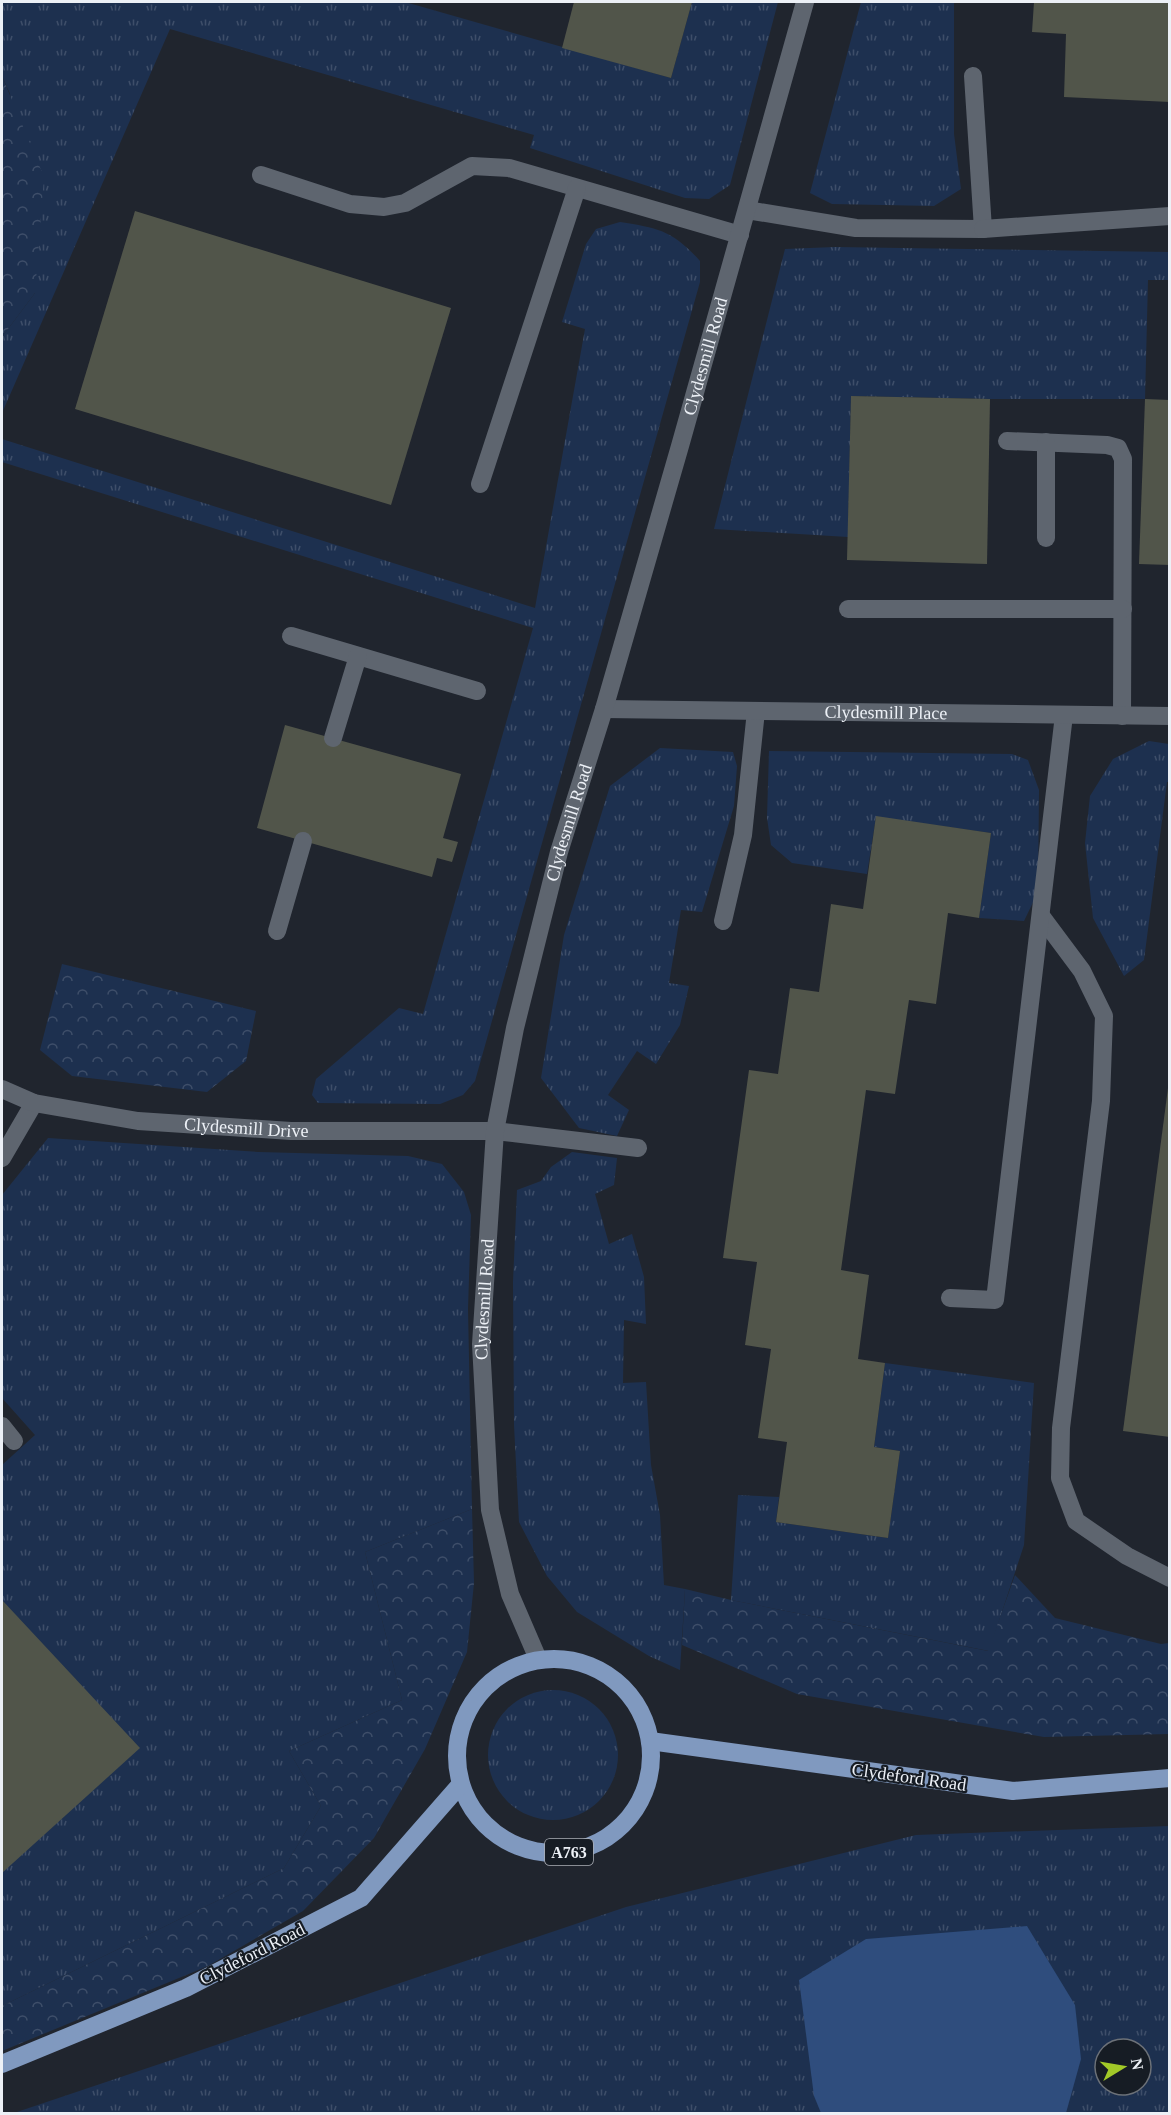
<svg xmlns="http://www.w3.org/2000/svg" width="1171" height="2115" font-family="Georgia,serif">
  <style>
    .grass { fill: url(#grass-tufts); fill-rule: evenodd }
    .forest { fill: url(#forest-crowns) }
    .water { fill: #2f4d7d }
    .building { fill: #51554a }
    .lines { fill: none; stroke-linecap: round; stroke-linejoin: round }
    .lane { stroke: #5e656f; stroke-width: 18 }
    .street { stroke: #5e656f; stroke-width: 18 }
    .primary { stroke: #8099bf; stroke-width: 18 }
    .labels { text-anchor: middle; stroke-width: 4.5; stroke-linejoin: round; paint-order: stroke }
    .shield { fill: #161c24; stroke: #acb0b7; stroke-width: 1.5 }
    .shield-label { font-size: 16px; font-weight: bold; fill: #ecf0f6 }
    .street-label { font-size: 18px; fill: #ecf0f6; stroke: #161c24 }
  </style>
  <defs>
    <pattern id="grass-tufts" width="24" height="20" patternUnits="userSpaceOnUse" patternTransform="scale(1.5)"><rect width="24" height="20" fill="#1d304f"/><path d="M3 7l-1-3M5 7V3M7 7l1-3M15 17l-1-3M17 17v-4M19 17l1-3" fill="none" stroke="#3e4e69"/></pattern>
    <pattern id="forest-crowns" width="20" height="18" patternUnits="userSpaceOnUse" patternTransform="scale(1.5)"><rect width="20" height="18" fill="#1d304f"/><path d="M2 6a3 3 0 1 1 6 0M12 15a3 3 0 1 1 6 0" fill="none" stroke="#3e4e69"/></pattern>
  </defs>
  <rect width="100%" height="100%" fill="#20252e"/>
  <!-- grass -->
  <g class="grass">
    <path d="M2,2H405L671,78L692,2H778L730,185L709,199L685,198L530,148L534,135L170,29L2,413V337L35,293L10,94L2,76Z"/>
    <path d="M861,2H954V134L961,189L934,206L832,204L810,193Z"/>
    <path d="M620,222C659,228 673,231 700,261V282L475,1081L463,1095L440,1104L318,1103L312,1095L316,1079L399,1008L423,1014L533,628L2,462V439L535,608L585,329L562,322L586,244L596,229Z"/>
    <path d="M835,247L1169,252V280H1148L1145,399H990L851,396L848,537L714,529L785,249Z"/>
    <path d="M1149,741L1169,744V782H1167L1144,960L1124,976L1093,918L1085,843L1090,796L1113,759Z"/>
    <path d="M660,748L733,752L737,766L734,806L702,912L681,910L669,983L689,986L680,1025L656,1064L637,1051L608,1095L629,1110L617,1136L579,1128L541,1078L564,935L610,786Z"/>
    <path d="M769,751L1012,754L1028,760L1039,790L1038,892L1024,921L979,918L991,833L876,817L867,874L792,863L771,845L767,818Z"/>
    <path d="M48,1138L258,1152L408,1156L442,1164L464,1192L471,1215L468,1309L472,1509L365,1552L402,1700L289,1751L321,1806L284,1868L2,2006V1465L35,1435L2,1398V1195Z"/>
    <path d="M572,1152L617,1158L614,1185L595,1194L609,1244L632,1234L644,1277L646,1324L624,1320L623,1383L646,1382L651,1465L660,1515L664,1585L685,1589L680,1670L649,1656L577,1612L547,1576L519,1522L514,1425L513,1282L517,1190L541,1181L551,1167Z"/>
    <path d="M885,1363L1034,1383L1024,1545L989,1651L731,1600L738,1495L779,1497L776,1522L888,1538L900,1451L874,1447Z"/>
    <circle cx="553" cy="1755" r="65"/>
    <path d="M1169,1826V2113L11,2114L626,1907L916,1835ZM1105,2049H1141V2085H1105Z"/>
  </g>
  <!-- forest -->
  <g class="forest">
    <path d="M2,76L44,177L35,293L2,337Z"/>
    <path d="M62,964L256,1011L246,1061L207,1092L72,1076L40,1050Z"/>
    <path d="M472,1509L474,1583L467,1652L425,1749L374,1838L303,1911L208,1966L2,2051V2006L284,1868L321,1806L289,1751L402,1700L365,1552Z"/>
    <path d="M1015,1575L1055,1618L1161,1644L1169,1643V1734L1044,1737L797,1694L682,1645L685,1589L731,1600L988,1651Z"/>
  </g>
  <!-- water -->
  <path class="water" d="M1027,1926L1075,2005L1081,2059L1066,2113H821L814,2096L799,1980L866,1939Z"/>
  <!-- building -->
  <g class="building">
    <path d="M574,2H692L671,78L562,48Z"/>
    <path d="M1034,2H1170V102L1064,97L1066,34L1032,32Z"/>
    <path d="M135,211L451,308L391,505L75,409Z"/>
    <path d="M851,396L990,399L987,564L847,560Z"/>
    <path d="M1145,399L1170,400V565L1139,564Z"/>
    <path d="M285,725L461,774L443,838L458,842L452,862L437,858L432,877L257,828Z"/>
    <path d="M876,816L991,833L979,918L948,913L936,1004L909,1000L895,1094L866,1090L841,1270L869,1275L858,1359L885,1363L874,1447L900,1451L888,1538L776,1522L787,1442L758,1438L771,1349L745,1345L757,1262L723,1258L749,1070L778,1074L790,988L819,992L831,904L863,909Z"/>
    <path d="M1168,1088H1170V1437L1123,1431Z"/>
    <path d="M2,1600L140,1748L2,1873Z"/>
  </g>
  <g class="lines">
    <!-- lane -->
    <g class="lane">
      <path d="M261,175L350,204L384,207L405,203L472,166L509,168L740,235"/>
      <path d="M747,210L856,228L983,229L973,76"/>
      <path d="M983,229L1170,216"/>
      <path d="M1007,441L1107,445L1118,448L1123,459L1122,716"/>
      <path d="M1046,442V538"/>
      <path d="M480,484L577,188"/>
      <path d="M848,609H1123"/>
      <path d="M291,636L477,691"/>
      <path d="M333,738L358,656"/>
      <path d="M1041,916L1082,971L1104,1016L1101,1101L1061,1428L1060,1478L1076,1521L1127,1556L1170,1578"/>
      <path d="M723,921L743,835L756,711"/>
      <path d="M277,931L303,841"/>
      <path d="M495,1131L638,1148"/>
      <path d="M2,1158L34,1103"/>
      <path d="M950,1298L995,1300L1064,715"/>
      <path d="M2,1426L14,1441"/>
    </g>
    <!-- street -->
    <g class="street">
      <path id="s1" d="M604,709L1170,716"/>
      <path id="s2" d="M2,1089L34,1103L138,1121L291,1131H495"/>
      <path id="s3" d="M538,1659L510,1594L490,1510L481,1344L495,1131L515,1028L559,852L604,709L680,446L805,2"/>
    </g>
    <!-- primary -->
    <g class="primary">
      <circle cx="554" cy="1756" r="97"/>
      <path d="M650,1741L1013,1791L1170,1778"/>
      <path d="M2,2064L186,1988L361,1898L460,1785"/>
    </g>
  </g>
  <g class="labels">
    <!-- shield labels -->
    <rect class="shield" x="545" y="1839" width="48" height="26" rx="4.5"/>
    <g class="shield-label">
      <text x="569" y="1858">A763</text>
    </g>
    <!-- street labels -->
    <g class="street-label">
      <text dy="6" stroke="none"><textPath href="#s3" startOffset="1340">Clydesmill Road</textPath></text>
      <text dy="6" stroke="none"><textPath href="#s1" startOffset="282">Clydesmill Place</textPath></text>
      <text dy="6" stroke="none"><textPath href="#s3" startOffset="854">Clydesmill Road</textPath></text>
      <text dy="6" stroke="none"><textPath href="#s2" startOffset="249">Clydesmill Drive</textPath></text>
      <text dy="6" stroke="none"><textPath href="#s3" startOffset="368">Clydesmill Road</textPath></text>
      <text transform="translate(909 1777) rotate(8)" y="6">Clydeford Road</text>
      <text transform="translate(252 1954) rotate(-27)" y="6">Clydeford Road</text>
    </g>
  </g>
  <!-- border -->
  <rect width="1171" height="2115" fill="none" stroke="#ecf0f6" stroke-width="6"/>
  <!-- north arrow -->
  <g transform="translate(1123 2067) rotate(79)"><circle r="28" fill="#161c24" stroke="#6c7178" stroke-width="1.5"/>
  <path d="M0-4.5L10 22L0 15L-10 22Z" fill="#a2c928"/>
  <text y="-9" font-size="16" font-weight="bold" text-anchor="middle" fill="#ecf0f6">N</text>
  </g>
</svg>
